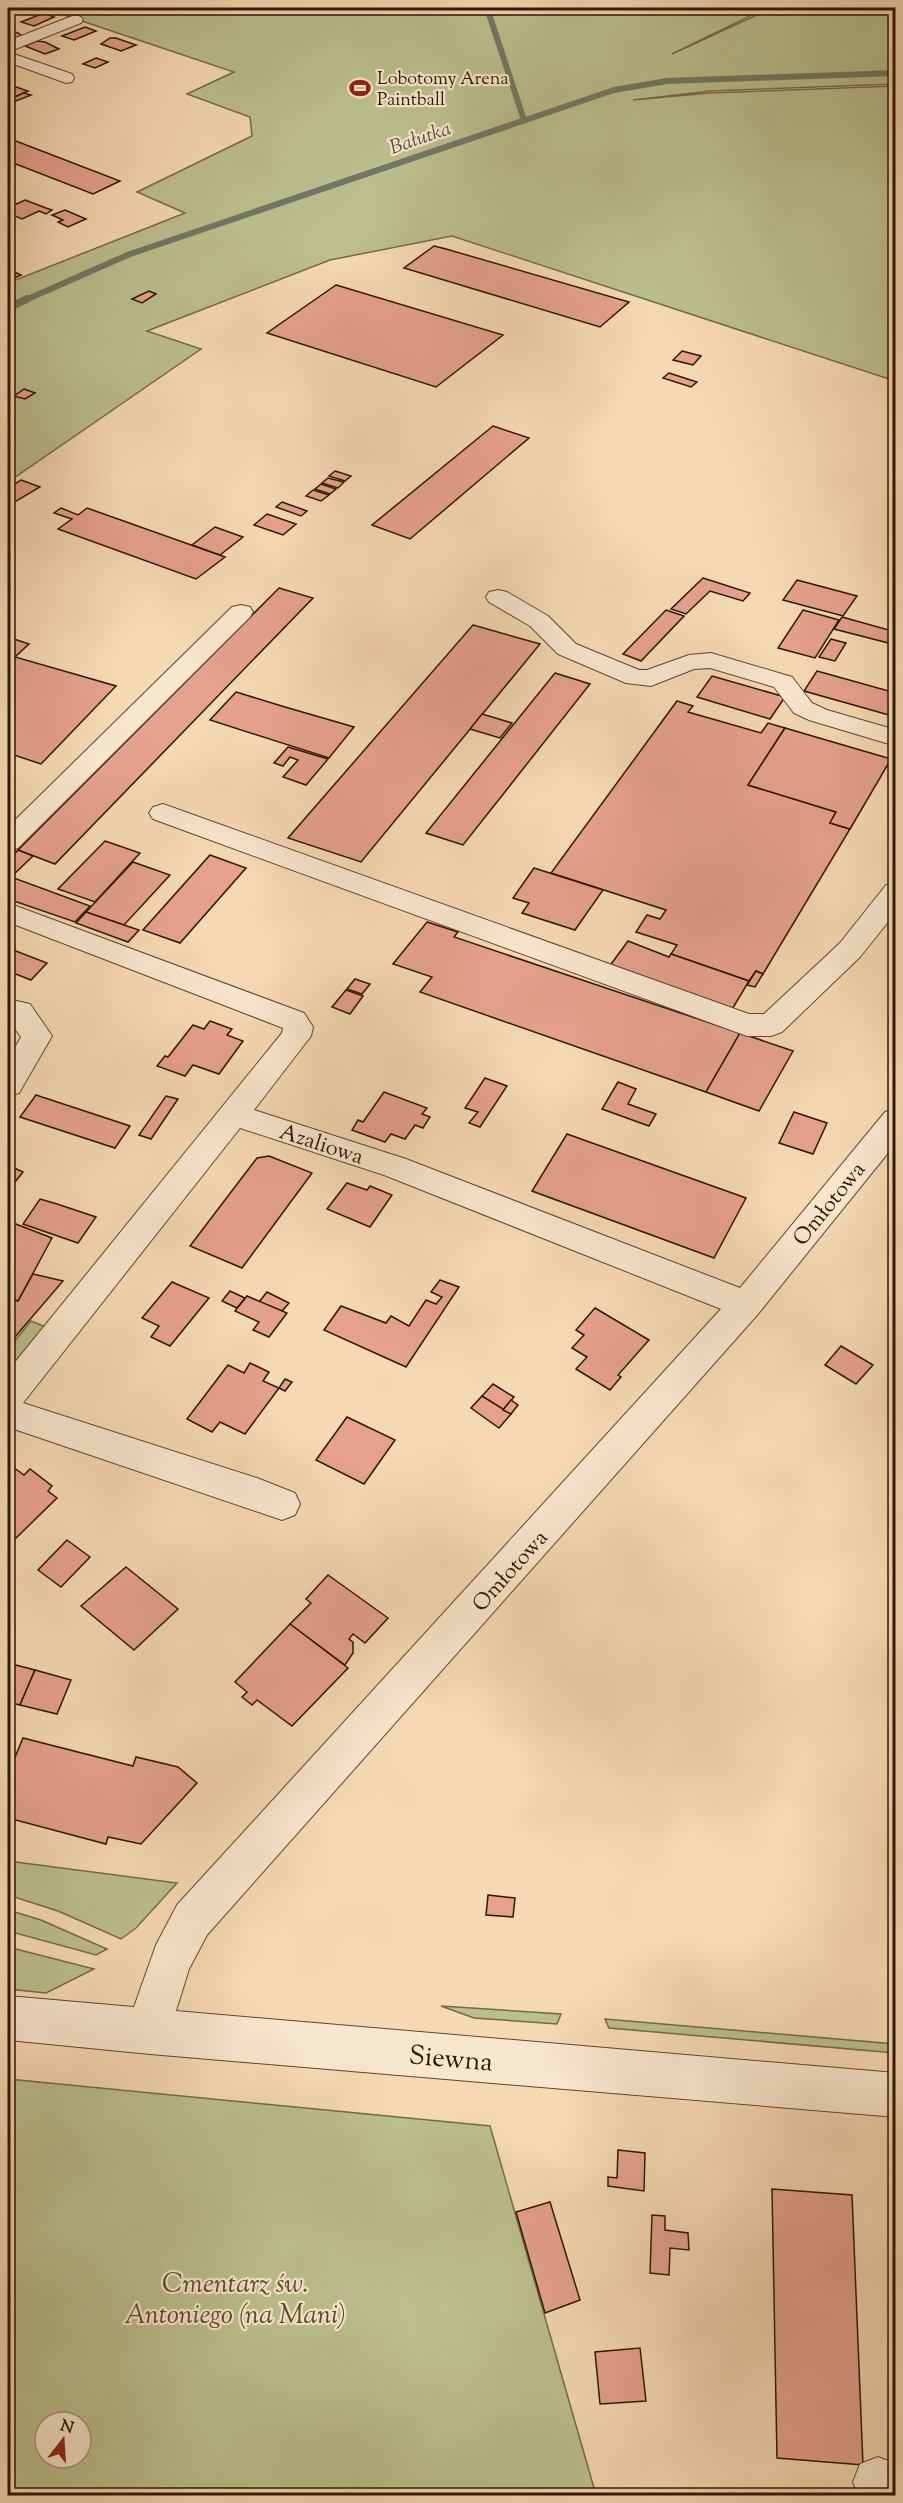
<svg xmlns="http://www.w3.org/2000/svg" width="903" height="2503" font-family="'Sorts Mill Goudy',serif">
  <style>
    .green { fill: #bbbf8d; stroke: #746a47; stroke-width: 1.5; fill-rule: evenodd }
    .lines { fill: none; stroke-linecap: round; stroke-linejoin: round }
    .stream-far1 { stroke: #707965; stroke-width: 6 }
    .stream { stroke: #707965; stroke-width: 8 }
    .building { fill: #e5a18e; stroke: #2c1601; stroke-width: 1.5 }
    .minor-casing { stroke: #5e472d; stroke-width: 2 }
    .minor { fill: #f8e6cd; fill-rule: evenodd }
    .labels { text-anchor: middle; stroke-width: 4.5; stroke-linejoin: round; paint-order: stroke }
    .far-poi-label { font-size: 18px; fill: #2c1601; stroke: #f8e6cd; text-anchor: start }
    .far-water-label { font-size: 20px; font-style: italic; fill: #54503b; stroke: #f8e6cd }
    .street-label { font-size: 22px; fill: #2c1601; stroke: #f8e6cd }
    .near-street-label { font-size: 27px; fill: #2c1601; stroke: #f8e6cd }
    .near-park-label { font-size: 27px; font-style: italic; fill: #57492b; stroke: #f8e6cd }
  </style>
  <rect width="100%" height="100%" fill="#f5d9b2"/>
  <filter id="stains"><feTurbulence type="fractalNoise" baseFrequency=".00333" numOctaves="4"/><feColorMatrix values="0 0 0 0 .2 0 0 0 0 .09 0 0 0 0 .02 0 0 0 .5 -.17"/></filter>
  <radialGradient id="worn" r=".72"><stop offset=".6" stop-color="#630" stop-opacity="0"/><stop offset="1" stop-color="#630" stop-opacity=".3"/></radialGradient>
  <!-- green -->
  <g class="green">
    <path d="M43,8H766L672,54L772,8H895V84L710,91L633,100L709,93L895,86V381L452,236L330,260L147,331L201,349L8,482V283L185,213L137,192L252,136L250,117L187,94L234,72Z"/>
    <path d="M31,1321L46,1327L8,1378V1349Z"/>
    <path d="M8,1861L177,1883L136,1928L121,1939L58,1911L8,1895Z"/>
    <path d="M8,1910L41,1920L107,1949L96,1955L8,1931Z"/>
    <path d="M8,1947L94,1969L46,1993L8,1989Z"/>
    <path d="M441,2006L561,2014L557,2024L474,2018Z"/>
    <path d="M605,2019L895,2044V2053L609,2028Z"/>
    <path d="M8,2079L490,2126L596,2495H8ZM45,2422H81V2458H45Z"/>
  </g>
  <g class="lines">
    <!-- stream-far1 -->
    <g class="stream-far1">
      <path d="M487,8L524,120"/>
      <path d="M23,301L130,254L614,90L667,81L896,73"/>
    </g>
    <!-- stream -->
    <path class="stream" d="M8,308L27,299"/>
  </g>
  <!-- building -->
  <g class="building">
    <path d="M44,13L54,17L34,26L21,22Z"/>
    <path d="M85,27L96,31L74,40L62,36Z"/>
    <path d="M8,30L18,33L22,36L10,40L8,39Z"/>
    <path d="M110,38H116L136,45L121,51L101,44Z"/>
    <path d="M37,41L45,42L59,49L45,54L25,46Z"/>
    <path d="M96,58L108,62L95,68L83,64Z"/>
    <path d="M16,87L28,91L8,100V90Z"/>
    <path d="M24,93L31,95L8,104V100Z"/>
    <path d="M8,138L120,181L93,194L8,161Z"/>
    <path d="M25,200L46,208L52,210L46,214L39,211L22,219L8,213V208Z"/>
    <path d="M65,210L86,219L68,227L58,222L63,220L52,215Z"/>
    <path d="M434,246L446,249L629,302L600,327L404,268Z"/>
    <path d="M8,269L21,275L8,281Z"/>
    <path d="M336,285L503,335L436,387L267,333Z"/>
    <path d="M149,291L156,294L142,303L132,299Z"/>
    <path d="M682,351L701,356L693,365L673,360Z"/>
    <path d="M669,373L697,382L691,387L663,378Z"/>
    <path d="M24,389L35,393L25,399L14,396Z"/>
    <path d="M493,426L529,438L410,539L372,525Z"/>
    <path d="M335,471L351,476L345,481L329,476Z"/>
    <path d="M328,478L344,482L338,488L322,483Z"/>
    <path d="M21,480L40,487L8,506V488Z"/>
    <path d="M321,484L336,489L330,494L315,489Z"/>
    <path d="M313,490L329,495L321,501L306,496Z"/>
    <path d="M282,502L307,511L301,516L276,507Z"/>
    <path d="M61,508L78,515L87,508L225,557L196,579L58,529L72,519L54,513Z"/>
    <path d="M267,514L296,524L283,535L254,525Z"/>
    <path d="M215,527L243,537L220,555L192,545Z"/>
    <path d="M703,578L750,593L743,601L710,591L686,614L671,609Z"/>
    <path d="M797,580L857,596L843,616L783,600Z"/>
    <path d="M279,588L313,598L55,864L18,850Z"/>
    <path d="M666,610L684,616L641,661L623,654Z"/>
    <path d="M803,610L839,620L815,658L778,648Z"/>
    <path d="M842,617L896,632V645L834,629Z"/>
    <path d="M473,625L540,644L361,862L288,838Z"/>
    <path d="M8,637L29,644L15,657L116,686L41,764L8,753V678L12,673H8Z"/>
    <path d="M831,639L846,643L835,661L819,657Z"/>
    <path d="M817,671L896,693V717L804,691Z"/>
    <path d="M555,673L590,684L463,845L426,833Z"/>
    <path d="M712,676L785,697L770,719L697,697Z"/>
    <path d="M236,692L285,707L354,727L329,758L210,720Z"/>
    <path d="M677,701L693,706L688,712L761,733L768,723L785,728L748,785L836,812L830,823L850,829L763,974L756,971L749,981L671,954L677,945L636,932L647,915L660,919L666,910L551,873Z"/>
    <path d="M482,714L512,723L500,738L470,729Z"/>
    <path d="M785,728L891,759L850,829L830,823L836,812L748,785Z"/>
    <path d="M288,747L328,759L306,785L283,777L298,760L290,757L283,766L274,763Z"/>
    <path d="M105,841L140,853L95,902L58,889Z"/>
    <path d="M18,850L33,856L11,877L90,906L75,922L8,899V861Z"/>
    <path d="M210,855L246,868L180,943L143,930Z"/>
    <path d="M133,862L170,875L124,925L86,912Z"/>
    <path d="M534,868L603,890L575,930L522,913L529,903L513,898Z"/>
    <path d="M86,912L124,925L139,930L128,942L76,923Z"/>
    <path d="M427,922L458,932L454,937L740,1033L706,1092L420,992L432,977L393,964Z"/>
    <path d="M628,941L669,957L671,954L749,981L731,1011L609,967Z"/>
    <path d="M8,948L47,963L31,980L8,971Z"/>
    <path d="M756,971L763,974L755,987L747,985Z"/>
    <path d="M355,979L370,984L362,994L347,989Z"/>
    <path d="M346,990L363,996L350,1014L332,1007Z"/>
    <path d="M210,1021L232,1029L227,1035L243,1041L219,1074L193,1065L185,1076L157,1066L165,1056L168,1057L193,1025L204,1029Z"/>
    <path d="M740,1033L793,1051L759,1111L706,1092Z"/>
    <path d="M485,1078L507,1086L480,1127L469,1123L478,1112L465,1108Z"/>
    <path d="M618,1082L636,1089L628,1104L656,1114L649,1126L602,1109Z"/>
    <path d="M384,1092L427,1108L422,1114L430,1117L423,1128L415,1125L405,1139L391,1134L385,1142L352,1130L358,1120L363,1122Z"/>
    <path d="M36,1095L130,1126L115,1148L20,1117Z"/>
    <path d="M166,1096L178,1099L151,1139L139,1135Z"/>
    <path d="M794,1112L827,1123L813,1154L779,1143Z"/>
    <path d="M567,1134L746,1198L714,1258L532,1191Z"/>
    <path d="M269,1156L312,1173L242,1268L190,1246L257,1158Z"/>
    <path d="M8,1165L23,1172L15,1182L8,1179Z"/>
    <path d="M347,1183L367,1190L370,1186L392,1195L370,1227L327,1209Z"/>
    <path d="M40,1199L57,1204L96,1217L78,1243L23,1224Z"/>
    <path d="M8,1221L52,1238L18,1301L8,1298Z"/>
    <path d="M33,1274L63,1281L8,1345V1298L18,1301Z"/>
    <path d="M440,1280L459,1287L406,1367L324,1330L341,1306L386,1323L391,1316L409,1326L426,1300L436,1304L442,1297L431,1292Z"/>
    <path d="M172,1282L209,1298L170,1346L151,1337L159,1326L142,1318Z"/>
    <path d="M230,1291L245,1298L237,1308L222,1301Z"/>
    <path d="M267,1292L289,1303L282,1311L259,1302Z"/>
    <path d="M247,1296L287,1313L269,1337L253,1330L259,1322L235,1311Z"/>
    <path d="M595,1308L649,1340L618,1375L621,1377L610,1390L576,1369L587,1357L572,1348L584,1335L576,1330Z"/>
    <path d="M841,1346L873,1365L856,1384L825,1365Z"/>
    <path d="M250,1363L269,1372L263,1381L279,1388L245,1434L220,1422L212,1432L187,1419L228,1365L244,1373Z"/>
    <path d="M285,1379L292,1382L285,1391L279,1388Z"/>
    <path d="M493,1384L514,1397L503,1410L482,1396Z"/>
    <path d="M482,1396L511,1414L499,1428L471,1408Z"/>
    <path d="M511,1400L518,1405L511,1414L503,1410Z"/>
    <path d="M347,1417L395,1440L364,1484L316,1460Z"/>
    <path d="M13,1467L24,1475L30,1469L52,1486L48,1491L57,1498L16,1538L8,1532V1472Z"/>
    <path d="M67,1540L90,1557L61,1587L38,1570Z"/>
    <path d="M126,1567L178,1609L134,1650L81,1606Z"/>
    <path d="M328,1575L388,1618L365,1643L353,1634L349,1639L353,1642V1653L345,1665L290,1624L311,1603L306,1599Z"/>
    <path d="M290,1624L348,1668L292,1726L257,1700L252,1705L242,1697L247,1692L235,1682Z"/>
    <path d="M8,1663L35,1670L20,1705L8,1702Z"/>
    <path d="M35,1670L71,1680L57,1714L20,1705Z"/>
    <path d="M23,1738L133,1766L136,1757L178,1767L197,1783L141,1844L108,1837L106,1844L8,1818V1774Z"/>
    <path d="M488,1895L515,1898L513,1917L486,1915Z"/>
    <path d="M618,2150L645,2153L644,2191L608,2186V2177L617,2178Z"/>
    <path d="M772,2189L852,2195L863,2465L777,2458Z"/>
    <path d="M550,2202L580,2300L545,2313L516,2212Z"/>
    <path d="M652,2215L665,2216V2230L688,2233L689,2250L670,2248L669,2275L650,2273Z"/>
    <path d="M640,2348L646,2401L600,2404L595,2352Z"/>
  </g>
  <g class="lines">
    <defs>
      <g id="minor">
        <path d="M75,15L81,17L83,20L81,23L8,52V41Z"/>
        <path d="M8,52L72,74L74,78L72,82L66,83L8,62Z"/>
        <path d="M498,590L507,592L548,616L576,644L639,670H647L689,655L711,653L792,677L812,703L827,710L896,730V746L809,720L794,713L774,687L710,668L694,669L651,686L626,683L558,654L530,626L489,602L486,597L489,592Z"/>
        <path d="M241,605L250,607L253,612L250,617L18,848L8,851V827L232,607Z"/>
        <path d="M163,804L749,1014H764L840,943L886,885L896,883V912L860,957L782,1032L771,1036H747L153,819L149,813L153,807Z"/>
        <path d="M8,903L304,1013L313,1027L311,1036L254,1110L406,1159L740,1288L885,1112L896,1109V1143L758,1314L207,1935L189,1969L176,2011L896,2073V2117L150,2054L8,2040V1996L134,2007L156,1945L177,1905L721,1309L384,1175L240,1128L23,1403L257,1478L295,1493L300,1504L295,1515L282,1520L8,1427V1371L282,1033L283,1028L8,922Z"/>
        <path d="M8,999L30,1004L52,1036L19,1093L8,1096V1060L21,1037L8,1019Z"/>
        <path d="M878,2457L896,2464V2496H859L853,2482L860,2464Z"/>
      </g>
    </defs>
    <!-- minor casing -->
    <use href="#minor" class="minor-casing"/>
    <!-- minor -->
    <use href="#minor" class="minor"/>
  </g>
  <!-- icons -->
  <defs>
    <symbol id="stadium-bare" viewBox="-9 -9 18 18"><path d="M0-5a6.5 5 0 1 0 0 10a6.5 5 0 1 0 0-10ZM-3.5-1.8h7v3.6h-7Z" fill="#8f2418" stroke="#f8e6cd" stroke-width="2.5" paint-order="stroke"/></symbol>
  </defs>
  <g fill-rule="evenodd">
    <use href="#stadium-bare" x="345" y="73" width="30" height="30"/>
  </g>
  <g class="labels">
    <!-- far-poi labels -->
    <g class="far-poi-label">
      <text x="377" y="84">Lobotomy Arena<tspan x="377" dy="21">Paintball</tspan></text>
    </g>
    <!-- far-water labels -->
    <g class="far-water-label">
      <text transform="translate(420 137) rotate(-19)" y="7">Bałutka</text>
    </g>
    <!-- street labels -->
    <g class="street-label">
      <text transform="translate(322 1143) rotate(18)" y="8">Azaliowa</text>
      <text transform="translate(828 1203) rotate(-51)" y="8">Omłotowa</text>
      <text transform="translate(509 1570) rotate(-48)" y="8">Omłotowa</text>
    </g>
    <!-- near-street labels -->
    <g class="near-street-label">
      <text transform="translate(451 2058) rotate(5)" y="9">Siewna</text>
    </g>
    <!-- near-park labels -->
    <g class="near-park-label">
      <text x="235" y="2292">Cmentarz św.<tspan x="235" dy="31">Antoniego (na Mani)</tspan></text>
    </g>
  </g>
  <!-- margin -->
  <rect width="903" height="2503" fill="none" stroke="#f5d9b2" stroke-width="30"/>
  <rect x="9" y="9" width="885" height="2485" fill="none" stroke="#2c1601" stroke-width="3"/>
  <rect x="15" y="15" width="873" height="2473" fill="none" stroke="#2c1601" stroke-width="1.5"/>
  <!-- north arrow -->
  <g transform="translate(63 2440) rotate(17)"><circle r="28" fill="#f8e6cd" stroke="#a6937b" stroke-width="1.5"/>
  <path d="M0-4.5L10 22L0 15L-10 22Z" fill="#8f2418"/>
  <text y="-9" font-size="16" font-weight="bold" text-anchor="middle" fill="#2c1601">N</text>
  </g>
  <rect width="100%" height="100%" filter="url(#stains)"/>
  <rect width="100%" height="100%" fill="url(#worn)"/>
</svg>
